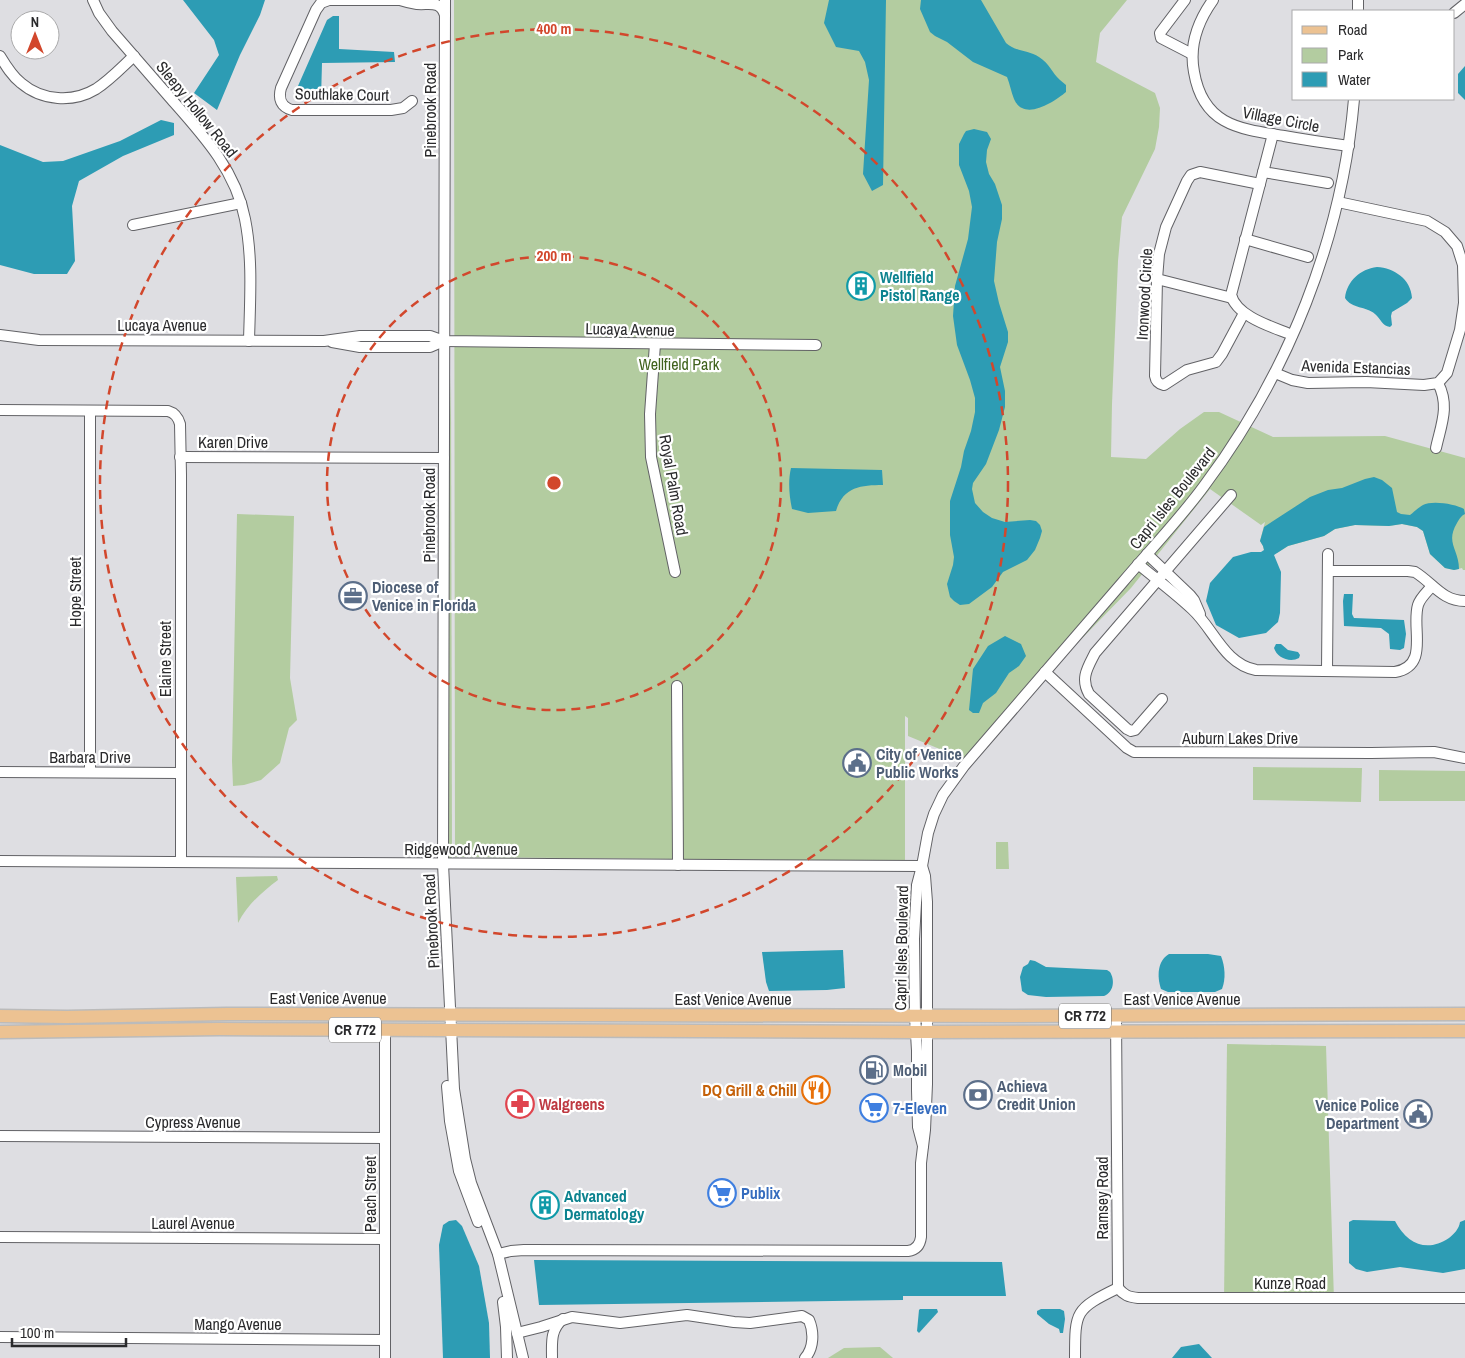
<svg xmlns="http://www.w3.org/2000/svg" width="1465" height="1358" font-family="'Archivo Narrow',sans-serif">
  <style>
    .green { fill: #b3cca0 }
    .water { fill: #2d9cb4 }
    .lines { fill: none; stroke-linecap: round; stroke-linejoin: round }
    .minor-casing { stroke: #626266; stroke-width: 12 }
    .major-casing { stroke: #bbb; stroke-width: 15 }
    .minor { stroke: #fff; stroke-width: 10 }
    .major { stroke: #ecc292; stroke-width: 12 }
    .ring { fill: none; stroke: #d2472c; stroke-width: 2.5; stroke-dasharray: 9 6 }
    .labels { text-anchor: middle; stroke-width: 4.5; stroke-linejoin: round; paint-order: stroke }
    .shield { fill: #fff; stroke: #6a6a6b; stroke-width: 1 }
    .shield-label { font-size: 15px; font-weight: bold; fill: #2a2a2c }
    .street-label { font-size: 16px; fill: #2a2a2c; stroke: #fff }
    .culture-label { font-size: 16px; font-weight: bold; fill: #0d838f; stroke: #fff; text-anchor: start }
    .park-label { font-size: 16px; fill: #40621d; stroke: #fff }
    .service-label { font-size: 16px; font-weight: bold; fill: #4e5e75; stroke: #fff; text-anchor: start }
    .food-label { font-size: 16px; font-weight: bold; fill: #c56008; stroke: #fff; text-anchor: end }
    .health-label { font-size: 16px; font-weight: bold; fill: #be3a42; stroke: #fff; text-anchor: start }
    .shop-label { font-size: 16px; font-weight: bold; fill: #366cbe; stroke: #fff; text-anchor: start }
    .centre { fill: #d2472c; stroke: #fff; stroke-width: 2.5 }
    .ring-label { font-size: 15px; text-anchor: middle; font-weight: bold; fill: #d2472c; stroke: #fff; stroke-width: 4.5; stroke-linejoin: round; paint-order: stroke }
  </style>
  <rect width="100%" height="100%" fill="#dedee2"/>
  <!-- green -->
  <g class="green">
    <path d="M454,0H1127L1100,33L1096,62L1155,93L1160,108L1159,127L1155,149L1122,217L1118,261L1112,404L1111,457L1146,459L1180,429L1204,412H1219L1273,437L1385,436L1465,458V570H1463L1462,568L1454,570L1445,568L1430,554L1423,531L1417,527L1402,524L1389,526L1355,525L1335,529L1324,536L1288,546L1277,553L1264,550L1263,546L1260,541L1265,522L1261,525L1210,489L1131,588L1059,662L1187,501L964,759L908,736V718L905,716V861L455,857Z"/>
    <path d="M451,374L452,859L447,862L448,508Z"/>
    <path d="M237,514L294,516L290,678L297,720L289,728L280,763L261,780L244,785L233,786L232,761Z"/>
    <path d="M1253,767L1362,768L1361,802L1253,800Z"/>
    <path d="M1379,770L1465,771V801H1379Z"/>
    <path d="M996,842H1008L1009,869H996Z"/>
    <path d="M277,876L278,880C262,892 247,905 238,923L236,877Z"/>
    <path d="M1227,1044L1326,1046L1334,1300L1224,1301Z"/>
    <path d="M880,1347L893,1358H828L844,1348Z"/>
  </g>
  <!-- water -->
  <g class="water">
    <path d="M183,0H265L260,15L240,55L217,110L194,93L219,55L214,40Z"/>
    <path d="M829,0H886L883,185L872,191L863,174L869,80L865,62L859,51L836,47L824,23Z"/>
    <path d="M921,0H981L1006,43C1016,52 1028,50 1039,57C1050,64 1052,73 1060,80C1062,82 1064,83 1066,85V92C1054,102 1024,122 1014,99C1011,92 1010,84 1007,77L973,62L947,42L935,36L930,32L920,9Z"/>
    <path d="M333,16H339V49L394,52L395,62L322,63L321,99L298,100L297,97L298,86L327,20Z"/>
    <path d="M1465,66V100L1458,93V74Z"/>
    <path d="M161,120L174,123V135L123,156L79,181L72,206L75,261L67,274H34L0,265V145L43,162L63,161L120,141Z"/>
    <path d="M974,129L987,132L991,139L987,150L986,162L989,174L995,184L1002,205V219L997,242L994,281L999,303L1008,332V342L1000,367L1005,391V407L999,430L986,464L973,483L972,489L975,503L983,512L992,518L1005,522L1030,520L1036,521L1040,525L1042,531L1040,538L1035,550L1027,560L1003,572L992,587L969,604L960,605L954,601L950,597L947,584L953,565L954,557L950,535V501L961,467L964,451L971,431L975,412V398L970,380L957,345L953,316L955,286L968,239L972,207L969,191L959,165V144L964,134L966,131Z"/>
    <path d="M1377,267C1394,268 1411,279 1412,298L1407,303L1392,312L1391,316L1392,325L1390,327C1382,326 1381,319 1375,314C1366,306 1352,309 1345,298C1347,281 1360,269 1377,267Z"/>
    <path d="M791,468L882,470L883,485C861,485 843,487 836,511L808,513L792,509C789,495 788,481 791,468Z"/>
    <path d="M1374,477L1382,480L1392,488L1397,512L1401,514L1410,515C1414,512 1419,507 1423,505C1432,500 1456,504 1464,509L1465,514C1461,516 1460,518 1457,523C1445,543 1459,549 1459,569L1454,570L1445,568L1430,554L1423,531L1417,527L1402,524L1389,526L1355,525L1335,529L1324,536L1288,546L1274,555L1281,572L1280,613L1278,622L1266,633L1239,638L1216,625L1206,601L1210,583L1233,557L1251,552H1261L1264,550L1263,546L1260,541L1264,527L1310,497L1328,490L1342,488L1365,479Z"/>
    <path d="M1344,594H1353L1352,614L1354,618L1404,620L1406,634L1404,648L1400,650L1390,649L1389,634L1381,628L1344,626L1343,601Z"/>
    <path d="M1005,636L1021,644L1026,656L1019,666L1009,673L996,693L983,703L979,713H973L969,710L973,669L988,646Z"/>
    <path d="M1276,644H1281L1288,650L1298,652L1300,655L1299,658C1290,663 1277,658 1274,648Z"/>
    <path d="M843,950L845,988L827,990L769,991L766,982L762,952Z"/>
    <path d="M1169,954H1208L1221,956C1225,966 1226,979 1222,989L1215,992H1168L1161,989C1157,977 1157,961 1169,954Z"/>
    <path d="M1030,960L1035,961L1046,967L1107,970L1110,972C1115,980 1114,992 1104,996L1046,997L1028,995L1022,991L1020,977L1023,967L1028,964Z"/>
    <path d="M456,1220L462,1226L479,1266L489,1323L490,1358H443L439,1245L443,1225L449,1221Z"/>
    <path d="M1353,1220L1395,1221C1407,1244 1427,1253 1449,1238C1454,1234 1459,1229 1460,1222L1465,1220V1269L1443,1273L1400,1267L1367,1272L1356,1269L1349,1263V1222Z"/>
    <path d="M534,1260L1002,1262L1006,1296H903V1300L539,1305Z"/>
    <path d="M920,1309H937L938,1312L919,1333L917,1331L919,1310Z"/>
    <path d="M1041,1309H1060L1064,1311L1065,1319L1063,1333H1060L1059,1329L1049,1324L1037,1314V1311Z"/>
    <path d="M1199,1344L1212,1358H1172L1181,1347Z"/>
  </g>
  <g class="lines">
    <defs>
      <g id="minor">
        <path d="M93,0L99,13L112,31C132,54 152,77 172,100C204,136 236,171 245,219C253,259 250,300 249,341"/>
        <path d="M400,0C406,2 411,3 417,4C430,5 440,0 445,15"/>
        <path d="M401,0H329L321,3L316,10L281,88C278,99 281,107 292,110H391L403,108L412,101"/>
        <path d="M445,0L443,864L454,1089L465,1159L471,1183L498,1254L523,1358"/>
        <path d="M1185,0L1160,33L1161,38L1192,54"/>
        <path d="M1213,0C1198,21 1189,46 1194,72C1203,125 1239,129 1284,136C1306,140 1327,143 1349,146"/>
        <path d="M1358,0V11"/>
        <path d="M1454,13L1465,4"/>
        <path d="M0,56C6,66 12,76 21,83C42,101 73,103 96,89C110,80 122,67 134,56"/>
        <path d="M1273,134L1231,295C1237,317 1273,327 1292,335"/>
        <path d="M1263,172L1328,183"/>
        <path d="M133,225L241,203"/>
        <path d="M1245,239L1308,257"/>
        <path d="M1157,279L1232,298"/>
        <path d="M1244,313L1222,354L1216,362L1187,370L1164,385C1159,384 1156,382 1155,376L1157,279L1159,254L1166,227L1187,181L1191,175L1200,172L1260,184"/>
        <path d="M0,335L39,340L324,341L360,336H430L444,341L816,345"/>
        <path d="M332,342L360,347H430L444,341"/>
        <path d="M655,344L650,414L651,457L675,572"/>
        <path d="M1275,373L1292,380L1308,383L1366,382L1424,385L1438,383L1447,373L1460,330L1464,303L1463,265L1457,246L1445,232L1427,221L1338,202"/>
        <path d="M0,410L168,411C175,413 178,417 180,424L181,475V862"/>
        <path d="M90,411V772"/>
        <path d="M1436,448C1441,425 1450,406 1438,383"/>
        <path d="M180,457L444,458"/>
        <path d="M1147,554L1190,595L1194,600L1200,614"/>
        <path d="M1138,564C1156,579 1175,593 1192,609C1214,629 1224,664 1256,670L1395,672C1430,666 1411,628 1418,605C1420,598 1427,592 1432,586"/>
        <path d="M1328,571H1408L1415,572C1433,583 1442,601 1465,601"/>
        <path d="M1327,670L1328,554"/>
        <path d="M1045,672L1127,748L1134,752L1371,753L1434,752L1465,758"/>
        <path d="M677,686L678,865"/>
        <path d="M1162,699L1135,730L1131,731L1127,729L1089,694C1080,678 1088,667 1095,653L1231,495"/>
        <path d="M0,772L180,773"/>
        <path d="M0,861L922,866"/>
        <path d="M1116,1016L1118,1288"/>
        <path d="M447,1086L450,1121L459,1171L478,1222"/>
        <path d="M0,1136L385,1138"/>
        <path d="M923,1146L918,1127L917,1090V1051L915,1016L914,939L917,885L922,866L928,833L934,814L943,795L964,766C1016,705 1069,644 1122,583C1149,551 1179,520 1204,486C1288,374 1342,239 1354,99"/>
        <path d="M0,1237L385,1239"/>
        <path d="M498,1254L511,1251L524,1250L908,1251C916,1250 920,1245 921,1237V1163L925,1130L927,1084V902L925,876L922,866"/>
        <path d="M1118,1288C1124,1295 1128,1297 1138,1298H1465"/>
        <path d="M503,1302L506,1327L507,1358"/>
        <path d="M517,1333L541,1327L572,1317L620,1323L687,1315L734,1322L750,1323L802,1316L809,1320C814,1332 814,1348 805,1358"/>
        <path d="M0,1337L385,1340"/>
        <path d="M385,1358V1030"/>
        <path d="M552,1358C552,1343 550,1330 563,1319"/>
        <path d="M1075,1358C1075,1311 1075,1309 1118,1288"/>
      </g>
      <g id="major">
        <path d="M0,1016L67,1017L227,1014L1007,1016L1465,1014"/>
        <path d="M0,1032L219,1029L916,1032L1465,1031"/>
      </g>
    </defs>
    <!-- minor casing -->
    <use href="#minor" class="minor-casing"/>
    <!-- major casing -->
    <use href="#major" class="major-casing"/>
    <!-- minor -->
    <use href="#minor" class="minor"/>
    <!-- major -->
    <use href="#major" class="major"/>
  </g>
  <!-- distance rings -->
  <g class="ring">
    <circle cx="554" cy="483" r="227"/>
    <circle cx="554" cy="483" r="454"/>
  </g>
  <!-- icons -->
  <defs>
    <symbol id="building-ring" viewBox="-11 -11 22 22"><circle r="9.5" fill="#fff" stroke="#0f9aa8" stroke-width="1.5"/><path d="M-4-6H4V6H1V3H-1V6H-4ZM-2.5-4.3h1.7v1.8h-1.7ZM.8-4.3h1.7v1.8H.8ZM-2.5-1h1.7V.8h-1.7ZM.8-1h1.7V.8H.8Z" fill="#0f9aa8"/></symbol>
    <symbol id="office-ring" viewBox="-11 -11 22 22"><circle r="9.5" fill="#fff" stroke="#5c6f8a" stroke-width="1.5"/><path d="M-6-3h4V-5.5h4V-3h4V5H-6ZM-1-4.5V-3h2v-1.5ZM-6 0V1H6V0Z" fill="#5c6f8a"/></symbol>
    <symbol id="civic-ring" viewBox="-11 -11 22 22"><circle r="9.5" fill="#fff" stroke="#5c6f8a" stroke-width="1.5"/><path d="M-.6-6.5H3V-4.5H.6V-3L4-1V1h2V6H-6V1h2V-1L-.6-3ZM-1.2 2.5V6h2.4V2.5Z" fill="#5c6f8a"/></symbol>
    <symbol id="fuel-ring" viewBox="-11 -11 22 22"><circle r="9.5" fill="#fff" stroke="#5c6f8a" stroke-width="1.5"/><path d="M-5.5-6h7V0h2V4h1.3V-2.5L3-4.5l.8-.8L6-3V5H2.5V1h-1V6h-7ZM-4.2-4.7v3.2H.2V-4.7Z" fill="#5c6f8a"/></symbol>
    <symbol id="restaurant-ring" viewBox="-11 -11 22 22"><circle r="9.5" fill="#fff" stroke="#e8710a" stroke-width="1.5"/><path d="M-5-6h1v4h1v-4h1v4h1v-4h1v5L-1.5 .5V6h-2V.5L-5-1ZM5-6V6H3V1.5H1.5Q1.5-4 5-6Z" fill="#e8710a"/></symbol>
    <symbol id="bank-ring" viewBox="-11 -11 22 22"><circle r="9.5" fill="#fff" stroke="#5c6f8a" stroke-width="1.5"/><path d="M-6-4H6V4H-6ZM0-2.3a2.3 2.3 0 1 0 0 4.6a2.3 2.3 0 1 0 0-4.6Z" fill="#5c6f8a"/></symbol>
    <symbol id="pharmacy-ring" viewBox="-11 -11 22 22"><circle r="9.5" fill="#fff" stroke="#e0444e" stroke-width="1.5"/><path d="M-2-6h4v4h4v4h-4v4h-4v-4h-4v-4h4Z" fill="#e0444e"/></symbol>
    <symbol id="supermarket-ring" viewBox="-11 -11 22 22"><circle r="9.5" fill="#fff" stroke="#3f7fe0" stroke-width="1.5"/><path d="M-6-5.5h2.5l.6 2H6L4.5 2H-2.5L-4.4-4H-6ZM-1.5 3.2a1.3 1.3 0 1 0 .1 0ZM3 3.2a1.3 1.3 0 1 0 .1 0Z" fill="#3f7fe0"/></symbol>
  </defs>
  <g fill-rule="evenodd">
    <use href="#building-ring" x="845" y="270" width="32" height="32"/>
    <use href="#office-ring" x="337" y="580" width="32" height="32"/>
    <use href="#civic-ring" x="841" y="747" width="32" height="32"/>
    <use href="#fuel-ring" x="858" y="1054" width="32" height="32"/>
    <use href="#restaurant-ring" x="800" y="1074" width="32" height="32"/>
    <use href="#bank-ring" x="962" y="1079" width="32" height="32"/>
    <use href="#pharmacy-ring" x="504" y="1088" width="32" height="32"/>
    <use href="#supermarket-ring" x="858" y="1092" width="32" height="32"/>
    <use href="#civic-ring" x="1402" y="1098" width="32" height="32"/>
    <use href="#supermarket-ring" x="706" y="1177" width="32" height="32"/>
    <use href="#building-ring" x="529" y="1189" width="32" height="32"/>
  </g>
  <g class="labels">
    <!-- shield labels -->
    <g class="shield">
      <rect x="1059" y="1003.5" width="52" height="25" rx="4"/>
      <rect x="329" y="1017.5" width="52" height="25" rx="4"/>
    </g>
    <g class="shield-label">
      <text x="1085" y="1021">CR 772</text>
      <text x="355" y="1035">CR 772</text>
    </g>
    <!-- street labels -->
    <g class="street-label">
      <text transform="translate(342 94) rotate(1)" y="6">Southlake Court</text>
      <text transform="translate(197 109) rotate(51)" y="6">Sleepy Hollow Road</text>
      <text transform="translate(430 110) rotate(-90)" y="6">Pinebrook Road</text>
      <text transform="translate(1281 119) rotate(11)" y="6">Village Circle</text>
      <text transform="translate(1144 294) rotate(-87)" y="6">Ironwood Circle</text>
      <text x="162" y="331">Lucaya Avenue</text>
      <text transform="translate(630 329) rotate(1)" y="6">Lucaya Avenue</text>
      <text transform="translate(1356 367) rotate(2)" y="6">Avenida Estancias</text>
      <text x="233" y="448">Karen Drive</text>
      <text transform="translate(674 485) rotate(80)" y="6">Royal Palm Road</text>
      <text transform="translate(1172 498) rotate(-51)" y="6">Capri Isles Boulevard</text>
      <text transform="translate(429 515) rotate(-90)" y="6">Pinebrook Road</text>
      <text transform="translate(75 592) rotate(-90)" y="6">Hope Street</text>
      <text transform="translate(165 659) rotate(-90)" y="6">Elaine Street</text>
      <text x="1240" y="744">Auburn Lakes Drive</text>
      <text x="90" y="763">Barbara Drive</text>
      <text x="461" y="855">Ridgewood Avenue</text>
      <text transform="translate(431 921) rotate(-93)" y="6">Pinebrook Road</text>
      <text transform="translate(901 948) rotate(-89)" y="6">Capri Isles Boulevard</text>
      <text x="328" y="1004">East Venice Avenue</text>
      <text x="733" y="1005">East Venice Avenue</text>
      <text x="1182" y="1005">East Venice Avenue</text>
      <text x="193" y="1128">Cypress Avenue</text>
      <text transform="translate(370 1194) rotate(-90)" y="6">Peach Street</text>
      <text transform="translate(1102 1198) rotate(-90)" y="6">Ramsey Road</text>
      <text x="193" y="1229">Laurel Avenue</text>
      <text x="1290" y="1289">Kunze Road</text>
      <text x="238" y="1330">Mango Avenue</text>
    </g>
    <!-- culture labels -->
    <g class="culture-label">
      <text x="880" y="283">Wellfield<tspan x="880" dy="18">Pistol Range</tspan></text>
      <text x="564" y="1202">Advanced<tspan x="564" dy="18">Dermatology</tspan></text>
    </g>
    <!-- park labels -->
    <g class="park-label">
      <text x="679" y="370">Wellfield Park</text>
    </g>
    <!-- service labels -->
    <g class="service-label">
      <text x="372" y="593">Diocese of<tspan x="372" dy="18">Venice in Florida</tspan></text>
      <text x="876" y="760">City of Venice<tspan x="876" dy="18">Public Works</tspan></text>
      <text x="893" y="1076">Mobil</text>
      <text x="997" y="1092">Achieva<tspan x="997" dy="18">Credit Union</tspan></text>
      <text x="1399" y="1111" text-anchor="end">Venice Police<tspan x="1399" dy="18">Department</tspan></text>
    </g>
    <!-- food labels -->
    <g class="food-label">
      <text x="797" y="1096">DQ Grill &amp; Chill</text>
    </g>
    <!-- health labels -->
    <g class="health-label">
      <text x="539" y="1110">Walgreens</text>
    </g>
    <!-- shop labels -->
    <g class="shop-label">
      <text x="893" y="1114">7-Eleven</text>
      <text x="741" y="1199">Publix</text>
    </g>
  </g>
  <circle cx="554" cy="483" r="8" class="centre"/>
  <g class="ring-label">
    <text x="554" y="34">400 m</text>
    <text x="554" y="261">200 m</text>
  </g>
  <!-- legend -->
  <rect x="1292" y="10" width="162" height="90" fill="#ffffff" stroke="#aaaaab"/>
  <rect x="1302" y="26" width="25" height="8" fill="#ecc292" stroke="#aaaaab"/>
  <text x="1338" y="35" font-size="15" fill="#2a2a2c">Road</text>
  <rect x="1302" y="48" width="25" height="15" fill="#b3cca0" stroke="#aaaaab"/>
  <text x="1338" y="60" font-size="15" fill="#2a2a2c">Park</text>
  <rect x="1302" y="72" width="25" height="15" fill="#2d9cb4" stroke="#aaaaab"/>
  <text x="1338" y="85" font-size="15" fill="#2a2a2c">Water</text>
  <!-- north arrow -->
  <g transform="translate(35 35)"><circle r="24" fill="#ffffff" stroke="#aaaaab"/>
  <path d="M0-4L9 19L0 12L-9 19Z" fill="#d2472c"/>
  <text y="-8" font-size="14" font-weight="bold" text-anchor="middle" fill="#2a2a2c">N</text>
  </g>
  <!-- scale -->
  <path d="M12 1338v8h114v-8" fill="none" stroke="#2a2a2c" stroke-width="2.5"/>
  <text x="20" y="1338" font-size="15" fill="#2a2a2c" stroke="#ffffff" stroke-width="4" paint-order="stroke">100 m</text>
</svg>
